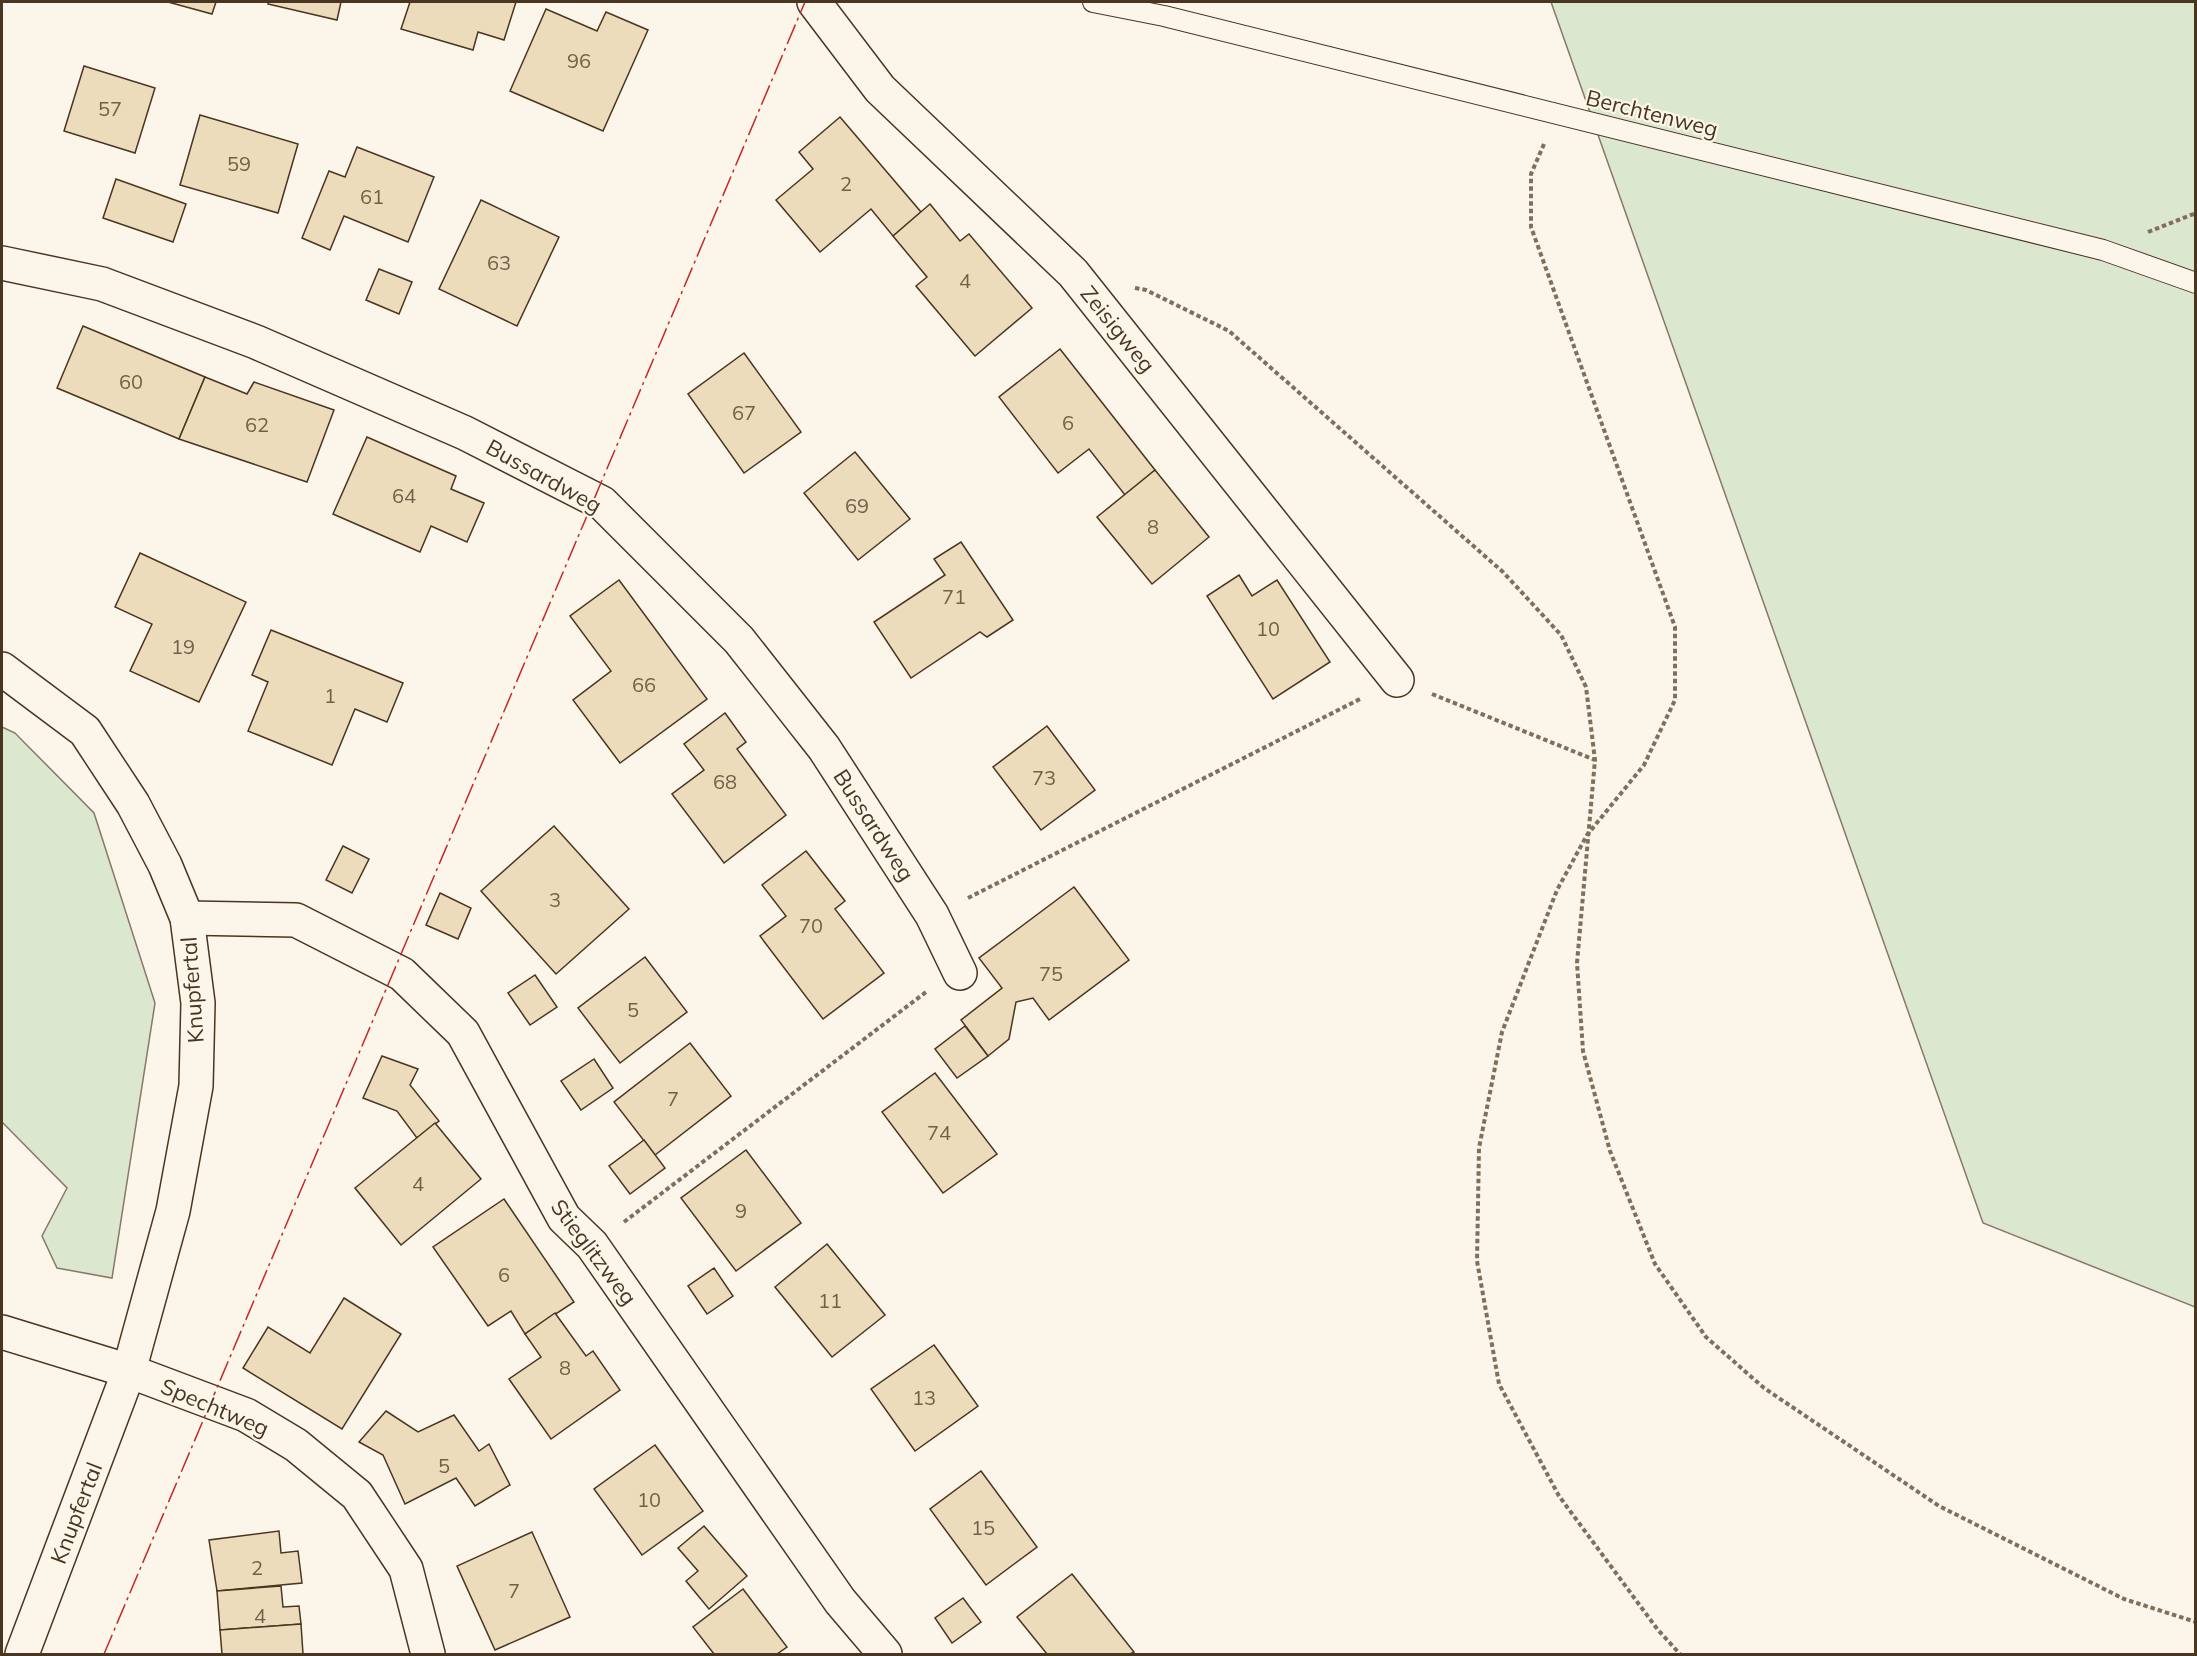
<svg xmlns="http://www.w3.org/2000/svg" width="2197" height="1656" font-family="Mulish,sans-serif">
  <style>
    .green { fill: #dce7d0; stroke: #887966; stroke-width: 1.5 }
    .building { fill: #ecdcbc; stroke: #4a3520; stroke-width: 1.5 }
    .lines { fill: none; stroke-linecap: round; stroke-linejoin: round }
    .service-casing { stroke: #4a3520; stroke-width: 22 }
    .minor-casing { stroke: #4a3520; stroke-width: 36 }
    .path { stroke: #7f6f5c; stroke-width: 4; stroke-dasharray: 4.5 3; stroke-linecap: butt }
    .service { stroke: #fbf6e9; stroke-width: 20 }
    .minor { stroke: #fbf6e9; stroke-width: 33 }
    .power { stroke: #c62828; stroke-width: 1.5; stroke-dasharray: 21 4.5 3 4.5; stroke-linecap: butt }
    .labels { text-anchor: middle; stroke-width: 4.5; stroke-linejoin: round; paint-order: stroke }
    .number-label { font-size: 20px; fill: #725f47 }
    .street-label { font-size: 22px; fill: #4a3520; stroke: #fbf6e9 }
  </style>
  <rect width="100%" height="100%" fill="#fbf6e9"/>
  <!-- green -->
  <g class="green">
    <path d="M1551,2H2195V1307L1983,1223Z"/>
    <path d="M2,727L15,733L94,813L155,1003L112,1278L57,1268L42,1236L67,1188L2,1122Z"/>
  </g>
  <!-- building -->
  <g class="building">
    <path d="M168,2H216L212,14Z"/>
    <path d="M269,2H341L337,20L268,4Z"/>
    <path d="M410,2H516L504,40L478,32L473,50L401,29Z"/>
    <path d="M546,9L597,31L606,12L648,30L603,131L510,91Z"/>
    <path d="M84,66L155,88L135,153L64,131Z"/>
    <path d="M200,115L298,144L278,213L180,185Z"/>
    <path d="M840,117L921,212L893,236L871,209L820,252L776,200L813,169L799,152Z"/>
    <path d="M357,147L434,177L408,242L344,216L330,250L302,238L329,171L345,177Z"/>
    <path d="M116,179L186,204L173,242L103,218Z"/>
    <path d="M481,200L559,237L517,326L439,289Z"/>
    <path d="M930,204L960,241L969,234L1032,308L975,356L916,286L927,277L893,236Z"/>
    <path d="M379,269L412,282L399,314L366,300Z"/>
    <path d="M83,326L205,377L179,439L57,388Z"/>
    <path d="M1060,349L1155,470L1125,495L1089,449L1058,473L999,397Z"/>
    <path d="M744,353L801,432L744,473L688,394Z"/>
    <path d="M205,377L247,394L254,382L334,410L307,482L179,439Z"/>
    <path d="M367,437L456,476L451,489L484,503L467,542L431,526L420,552L333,514Z"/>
    <path d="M855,452L910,519L858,560L804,493Z"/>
    <path d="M1155,470L1209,537L1152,584L1097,517Z"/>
    <path d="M961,542L1013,620L987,637L980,632L911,678L874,622L945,575L934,559Z"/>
    <path d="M140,553L246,602L199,702L130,671L152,624L115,607Z"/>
    <path d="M1239,575L1252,596L1277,580L1330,662L1273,699L1207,596Z"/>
    <path d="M619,580L707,699L620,763L573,700L611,671L570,616Z"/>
    <path d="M271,630L403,683L387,722L355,709L332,765L248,731L268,682L252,675Z"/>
    <path d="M725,713L746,742L737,749L786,815L724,863L672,794L704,770L684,744Z"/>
    <path d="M1047,726L1095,790L1041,830L993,767Z"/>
    <path d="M554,826L629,909L556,974L481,891Z"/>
    <path d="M343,846L369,859L352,893L326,880Z"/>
    <path d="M806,851L845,901L835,909L884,973L823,1019L760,936L786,916L762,885Z"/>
    <path d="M1074,887L1129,960L1049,1020L1033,998L1016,1002L1009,1039L988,1056L961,1020L1002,988L979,958Z"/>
    <path d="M440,893L471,908L458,939L426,925Z"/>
    <path d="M645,957L687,1012L620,1063L578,1008Z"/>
    <path d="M535,975L557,1007L530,1025L508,993Z"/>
    <path d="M965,1026L988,1056L957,1078L935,1049Z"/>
    <path d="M690,1043L731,1096L655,1155L614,1102Z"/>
    <path d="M382,1056L418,1069L410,1085L439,1121L417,1138L397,1111L363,1098Z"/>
    <path d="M594,1059L613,1088L581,1110L561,1081Z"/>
    <path d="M935,1073L997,1154L943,1193L882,1112Z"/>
    <path d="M435,1123L481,1179L401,1245L355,1188Z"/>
    <path d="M644,1140L665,1168L630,1194L609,1166Z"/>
    <path d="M746,1150L801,1223L736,1271L681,1198Z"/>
    <path d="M504,1199L574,1302L525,1334L511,1311L488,1326L433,1247Z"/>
    <path d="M827,1244L885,1315L832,1357L775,1287Z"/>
    <path d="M714,1268L733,1296L707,1314L688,1286Z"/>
    <path d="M344,1298L401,1334L342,1429L243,1368L268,1327L310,1353Z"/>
    <path d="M555,1313L586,1356L593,1351L620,1390L551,1439L509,1379L541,1357L525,1334Z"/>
    <path d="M934,1345L978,1406L915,1451L871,1389Z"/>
    <path d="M386,1411L418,1432L454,1415L479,1451L489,1444L510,1485L475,1506L456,1478L405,1504L383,1455L359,1442Z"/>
    <path d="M655,1445L703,1511L642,1555L594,1489Z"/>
    <path d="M981,1471L1037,1547L986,1585L930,1509Z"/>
    <path d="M704,1526L747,1576L709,1609L686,1581L698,1571L678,1548Z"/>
    <path d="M279,1531L281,1553L298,1551L302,1583L217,1591L209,1540Z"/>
    <path d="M532,1532L570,1617L495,1650L457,1566Z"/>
    <path d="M1072,1574L1134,1652L1130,1654H1047L1017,1617Z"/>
    <path d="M281,1586L283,1607L299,1606L301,1624L220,1630L217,1591Z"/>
    <path d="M743,1589L787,1647L777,1654H714L693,1627Z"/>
    <path d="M963,1598L981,1622L952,1643L935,1618Z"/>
    <path d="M301,1624L303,1654H222L220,1630Z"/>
  </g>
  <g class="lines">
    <defs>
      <path id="service" d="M1093,2L1164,16L2103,250L2196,283"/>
      <g id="minor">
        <path d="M814,2L880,89L1073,273L1397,680"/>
        <path d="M2,263L102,284L256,342L465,433L602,503L739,640L824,748L932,915L960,973"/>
        <path d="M2,669L85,731L133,804L165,865L187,918L198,1003L196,1086L173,1211L129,1371L22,1654"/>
        <path d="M187,918L296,920L402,974L463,1033L564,1218L592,1245L840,1601L885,1654"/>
        <path d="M2,1332L129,1371L246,1415L296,1445L357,1495L406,1569L428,1654"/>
      </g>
    </defs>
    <!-- service casing -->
    <use href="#service" class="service-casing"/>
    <!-- minor casing -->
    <use href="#minor" class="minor-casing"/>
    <!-- path -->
    <g class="path">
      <path d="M1544,144L1531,174V227L1675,627V700L1644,765L1587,835L1557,890L1502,1032L1479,1148L1477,1261L1499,1384L1559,1496L1658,1630L1680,1654"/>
      <path d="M2148,232L2196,213"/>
      <path d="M1135,288L1146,290L1229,331L1503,572L1561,635L1586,687L1595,760L1577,963L1583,1051L1610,1151L1655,1264L1706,1337L1764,1388L1939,1506L2124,1599L2196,1622"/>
      <path d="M1432,694L1595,760"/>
      <path d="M968,898L1362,698"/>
      <path d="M624,1222L926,992"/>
    </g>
    <!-- service -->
    <use href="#service" class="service"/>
    <!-- minor -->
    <use href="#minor" class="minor"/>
    <!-- power -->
    <path class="power" d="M104,1654L805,2"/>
  </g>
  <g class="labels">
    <!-- number labels -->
    <g class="number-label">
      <text x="579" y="68">96</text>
      <text x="110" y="116">57</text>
      <text x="239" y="171">59</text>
      <text x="846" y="191">2</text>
      <text x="372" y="204">61</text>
      <text x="499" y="270">63</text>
      <text x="965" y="288">4</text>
      <text x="131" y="389">60</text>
      <text x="744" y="420">67</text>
      <text x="1068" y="430">6</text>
      <text x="257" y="432">62</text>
      <text x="404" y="503">64</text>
      <text x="857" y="513">69</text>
      <text x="1153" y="534">8</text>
      <text x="954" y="604">71</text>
      <text x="1268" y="636">10</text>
      <text x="183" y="654">19</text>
      <text x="644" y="692">66</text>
      <text x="330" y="703">1</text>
      <text x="1044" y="785">73</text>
      <text x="725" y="789">68</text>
      <text x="555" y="907">3</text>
      <text x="811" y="933">70</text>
      <text x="1051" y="981">75</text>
      <text x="633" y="1017">5</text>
      <text x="673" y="1106">7</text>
      <text x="939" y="1140">74</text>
      <text x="418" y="1191">4</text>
      <text x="741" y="1218">9</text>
      <text x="504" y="1282">6</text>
      <text x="830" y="1308">11</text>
      <text x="565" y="1375">8</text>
      <text x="924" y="1405">13</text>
      <text x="444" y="1473">5</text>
      <text x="649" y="1507">10</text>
      <text x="983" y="1535">15</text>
      <text x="257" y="1575">2</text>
      <text x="514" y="1598">7</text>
      <text x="260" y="1623">4</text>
    </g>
    <!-- street labels -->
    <g class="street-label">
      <text transform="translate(1652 113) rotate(14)" y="8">Berchtenweg</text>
      <text transform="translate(1118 329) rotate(51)" y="8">Zeisigweg</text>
      <text transform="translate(544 476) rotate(29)" y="8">Bussardweg</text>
      <text transform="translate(874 825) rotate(57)" y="8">Bussardweg</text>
      <text transform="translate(192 990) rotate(-94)" y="8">Knupfertal</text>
      <text transform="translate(594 1252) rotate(53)" y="8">Stieglitzweg</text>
      <text transform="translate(215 1407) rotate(23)" y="8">Spechtweg</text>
      <text transform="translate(76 1513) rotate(-69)" y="8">Knupfertal</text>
    </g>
  </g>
  <!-- border -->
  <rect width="2197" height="1656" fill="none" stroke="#4a3520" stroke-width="6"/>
</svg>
